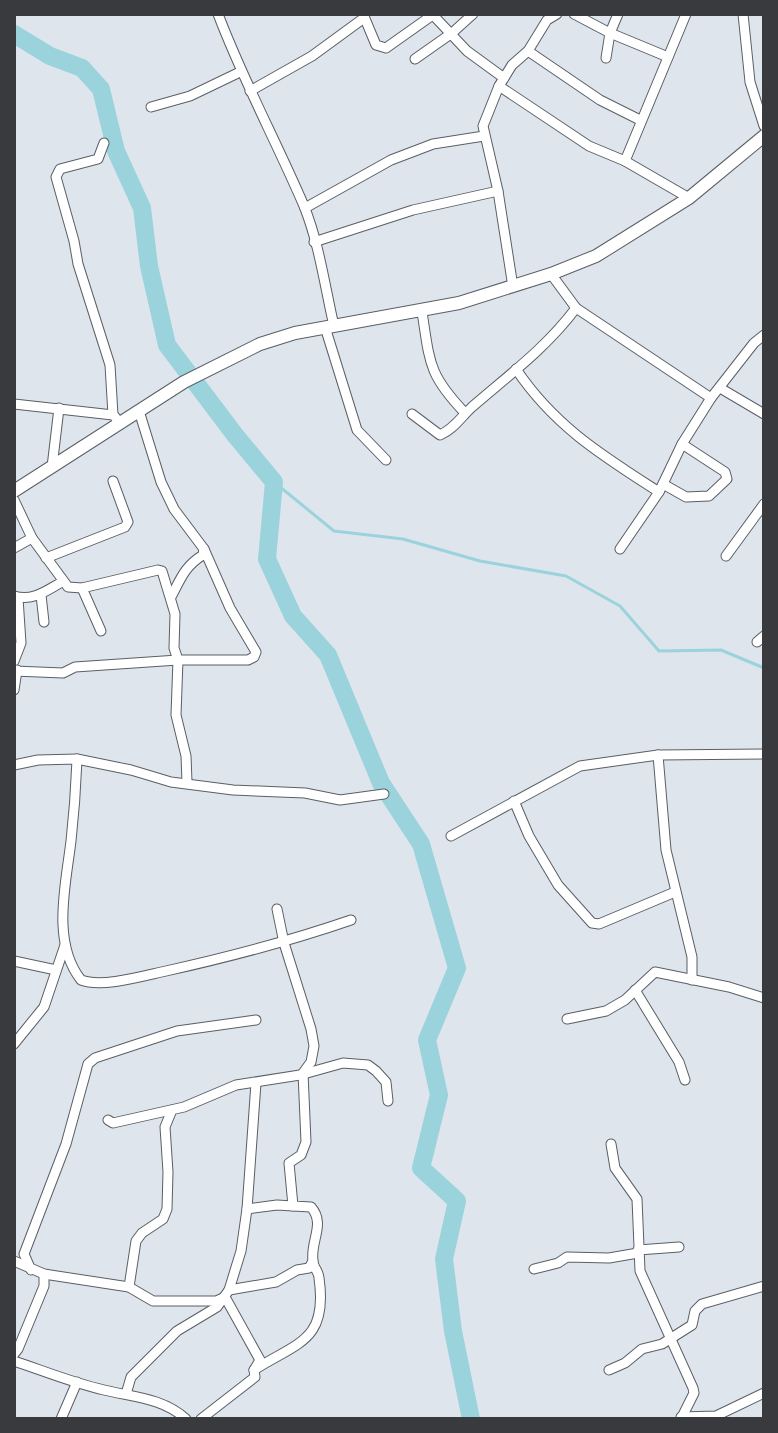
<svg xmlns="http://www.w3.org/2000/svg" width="778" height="1433" font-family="Rubik,sans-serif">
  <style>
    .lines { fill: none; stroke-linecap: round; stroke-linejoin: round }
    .stream { stroke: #9bd3dd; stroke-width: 3 }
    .river { stroke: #9bd3dd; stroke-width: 18 }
    .street-casing { stroke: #5a5f65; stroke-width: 11 }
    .secondary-casing { stroke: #5a5f65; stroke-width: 14 }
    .street { stroke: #fff; stroke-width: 9 }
    .secondary { stroke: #fff; stroke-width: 12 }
  </style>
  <rect width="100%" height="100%" fill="#dfe5ec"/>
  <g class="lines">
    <!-- stream -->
    <path class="stream" d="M274,482L334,531L403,539L480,561L566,576L620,606L659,651L721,650L764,668"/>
    <!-- river -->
    <path class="river" d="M14,34L50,56L82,68L101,89L116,151L142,208L149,266L167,345L235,435L274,482L267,559L293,616L328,655L381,783L421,844L457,968L427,1040L439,1095L421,1168L457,1201L444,1259L453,1331L471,1419"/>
    <defs>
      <g id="street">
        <path d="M218,14C243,80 276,141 304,206C319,243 325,287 334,326"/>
        <path d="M363,14L376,45L386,48L434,14"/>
        <path d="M574,14L610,33L668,57"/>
        <path d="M743,14L750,82L764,126"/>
        <path d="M433,15L467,51L504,78"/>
        <path d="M528,51L600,100L640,120"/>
        <path d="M606,58L610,33L618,14"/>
        <path d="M415,59L452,33L473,14"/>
        <path d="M499,86L589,146L625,161L689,198"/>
        <path d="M250,91L312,56L364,18"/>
        <path d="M151,107L190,96L240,72"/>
        <path d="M104,143L98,159L60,169L56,177L74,241L78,264L110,365L113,415"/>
        <path d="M625,161L686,14"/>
        <path d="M305,208L391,160L433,144L484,136"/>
        <path d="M314,242L413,210L498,191"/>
        <path d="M551,274L576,308L711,398"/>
        <path d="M513,287L498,191L483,126L499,86L512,65L528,51L547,20L557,14"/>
        <path d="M422,312C430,363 428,374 465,413"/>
        <path d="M325,327L357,430L386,460"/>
        <path d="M516,369C554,426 603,456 659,492"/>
        <path d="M720,388L764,414"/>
        <path d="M14,404L113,415L116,418"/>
        <path d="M412,414L440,435C454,429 461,417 472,407C509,375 547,347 576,308"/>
        <path d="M52,467L59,408"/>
        <path d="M663,484L686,497L709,496L727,479L725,472L682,444"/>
        <path d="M14,500L32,538L68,587L82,588L158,570L162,571L175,614L174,648L178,660L176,715L186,756L187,782"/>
        <path d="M14,548L32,538"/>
        <path d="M620,549L659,492L682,444L711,398L754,343L764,335"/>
        <path d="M726,556L764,504"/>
        <path d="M46,558L125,527L128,522L113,481"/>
        <path d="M82,588L101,631"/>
        <path d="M41,595L44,622"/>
        <path d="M14,596C33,602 47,590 62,582"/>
        <path d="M171,597C181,578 185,566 203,555L204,549"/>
        <path d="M757,642L764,636"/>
        <path d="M14,661L21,643L18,598"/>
        <path d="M14,671L63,673L75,667L178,660H248L254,657L256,652L230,608L204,549L174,509L161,482L139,411"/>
        <path d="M14,690L17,670"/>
        <path d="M658,755L666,850L692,957V980"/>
        <path d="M77,759C76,786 74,814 71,841C66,884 51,942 81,980C102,988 143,976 166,971C229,957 290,941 351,920"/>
        <path d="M14,765L38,760L77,759L131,770L171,782L233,790L305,793L340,800L384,794"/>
        <path d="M514,801L529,836L558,885L592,923L599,924L675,892"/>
        <path d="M451,836L580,766L658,755L764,754"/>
        <path d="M14,961L56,970"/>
        <path d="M635,990L679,1062L685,1080"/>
        <path d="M567,1019L606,1011L625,1000L655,972L729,987L764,998"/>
        <path d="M14,1044L44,1007L65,945"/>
        <path d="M108,1120L113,1123L184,1107L236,1085L300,1075L343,1063L368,1065L376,1071L386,1082L388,1101"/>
        <path d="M611,1144L615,1168L637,1199L640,1271L693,1388L694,1393L681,1419"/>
        <path d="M247,1209L277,1205L293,1206"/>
        <path d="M638,1250L679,1247"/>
        <path d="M14,1261L44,1274L129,1287L153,1301H216L225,1297"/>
        <path d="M534,1269L558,1263L567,1257L609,1258L638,1253"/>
        <path d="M31,1270L24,1254L66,1144L88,1064L95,1058L177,1031L256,1020"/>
        <path d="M129,1287L136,1241L142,1233L163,1219L167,1209L168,1172L165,1127L172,1110"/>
        <path d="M229,1290L276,1282L297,1270L309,1268L313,1261"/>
        <path d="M14,1354L18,1349L44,1286V1274"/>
        <path d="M14,1361C44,1371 73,1383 104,1390C133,1397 163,1398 186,1419"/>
        <path d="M254,1370C298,1342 328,1341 319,1278C319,1272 313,1267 313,1261C310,1241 326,1224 311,1207L293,1206L289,1163L301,1155L306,1142L303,1073L311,1062L314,1046L311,1029L284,943L277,909"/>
        <path d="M609,1370L625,1363L642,1349L662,1344L692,1325L695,1311L702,1304L764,1286"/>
        <path d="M126,1394L131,1377L177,1331L217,1307L229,1290L241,1251L247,1209L256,1083"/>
        <path d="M681,1417L716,1416L764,1393"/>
        <path d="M61,1419L77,1382"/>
        <path d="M201,1419L255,1377L254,1370L260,1360L225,1297"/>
      </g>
      <path id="secondary" d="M14,491L184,382L260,344L295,333L459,303L551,274L596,256L689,198L764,136"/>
    </defs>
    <!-- street casing -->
    <use href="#street" class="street-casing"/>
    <!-- secondary casing -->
    <use href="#secondary" class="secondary-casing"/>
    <!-- street -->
    <use href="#street" class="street"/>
    <!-- secondary -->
    <use href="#secondary" class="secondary"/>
  </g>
  <!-- border -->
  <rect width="778" height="1433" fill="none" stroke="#383a3d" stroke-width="32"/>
</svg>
